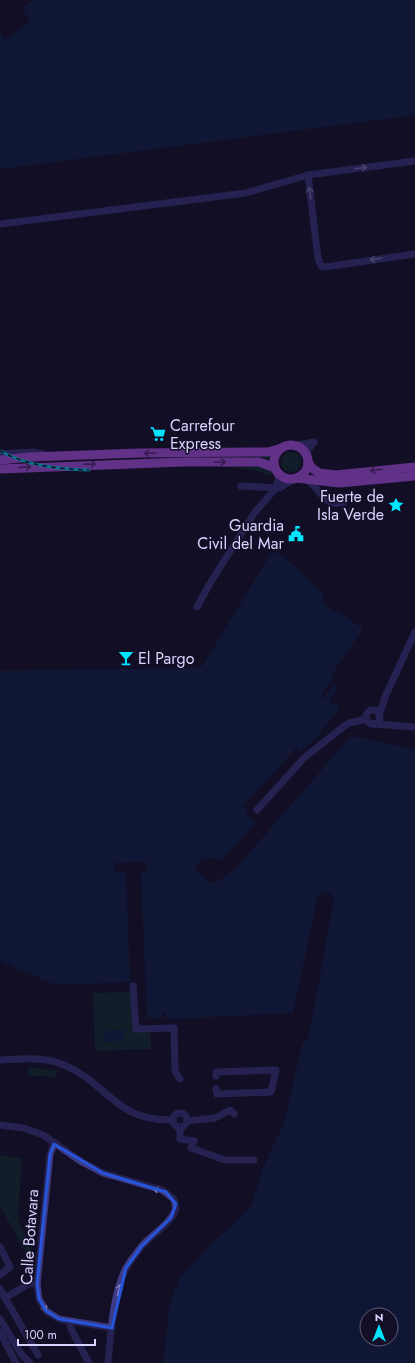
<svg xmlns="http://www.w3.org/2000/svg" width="415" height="1363" font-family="Jost,sans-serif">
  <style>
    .green { fill: #12302f }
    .water { fill: #0c2248; fill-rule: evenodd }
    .pier { fill: #130f26 }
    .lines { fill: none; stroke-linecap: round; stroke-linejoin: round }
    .minor { stroke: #3d3a85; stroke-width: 7 }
    .major { stroke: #c25bff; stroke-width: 9 }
    .rail-casing { stroke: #00e5ff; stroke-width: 3 }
    .rail { stroke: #130f26; stroke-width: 1.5; stroke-dasharray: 4.5; stroke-linecap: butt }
    .oneway { stroke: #837fbc }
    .oneway2 { stroke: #623188 }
    .marked { fill: none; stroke: #2655da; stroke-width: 3; stroke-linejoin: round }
    .labels { text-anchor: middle; stroke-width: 3; stroke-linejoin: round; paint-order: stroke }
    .poi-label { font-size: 16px; fill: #d9d4ff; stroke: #130f26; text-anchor: start }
    .street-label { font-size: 16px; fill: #d9d4ff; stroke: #130f26 }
  </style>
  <rect width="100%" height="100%" fill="#130f26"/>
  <!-- green -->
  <g class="green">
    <circle cx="291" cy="462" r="10"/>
    <path d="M273,455L272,461L252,457L207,458Z"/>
    <path d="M221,466L262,467L274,473L271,476L253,470Z"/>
    <path d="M131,992L133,1031H150L151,1049L95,1051L93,993Z"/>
    <path d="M28,1067L58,1071L55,1079L45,1076H28Z"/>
    <path d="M0,1155L22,1158L18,1215L21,1227L35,1256H36V1259L29,1260L0,1205Z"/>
  </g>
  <!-- water -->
  <g class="water">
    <path d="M33,0H415V115L0,169V33L5,40L30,22L22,8Z"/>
    <path d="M272,552C285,553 313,584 323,594V604L336,613L338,611L363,629L332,674L334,676L320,697L323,699L334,684L339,687L329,702L340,708L318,736L300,752L296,748L244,805L248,816L256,823L221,861L212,857L203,858L194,868L210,883H215L235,869L351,736L415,749V1363H163L170,1303L180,1278L211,1244L232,1226L252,1205L262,1170L284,1123L302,1045L309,1036L334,899L331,894L323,892L317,899L293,1013L167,1019L166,1012L163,1013V1018H147L141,870H147V862L114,863L115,872L126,871L130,982L56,985L0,961V671L198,668L203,665ZM367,1315H391V1339H367Z"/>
    <path d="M124,1030V1041L104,1042V1031Z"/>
  </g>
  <!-- pier -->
  <path class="pier" d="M350,734L415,747V749L351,736L235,869L215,883H210L234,868Z"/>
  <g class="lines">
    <!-- minor -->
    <g class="minor">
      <path d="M308,175L318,258L321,266L325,267L415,254"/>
      <path d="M0,224L246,193L308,175L415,161"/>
      <path d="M292,446L314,442L308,450L307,458"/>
      <path d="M0,454L33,452L43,454"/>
      <path d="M307,480C320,488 325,509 344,502"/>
      <path d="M241,486L280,488L293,479"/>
      <path d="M197,607L209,585L255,512L276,488L278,480V473"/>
      <circle cx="373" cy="717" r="7"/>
      <path d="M379,715L386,695L415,632"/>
      <path d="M374,724L415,727"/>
      <path d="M257,810L304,758L343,727L349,723L367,719"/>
      <path d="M133,986L136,1029L174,1028L175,1071L180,1079"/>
      <path d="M0,1060C21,1059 44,1056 64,1065C108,1083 114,1121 173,1120"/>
      <path d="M216,1076V1072L276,1070L271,1092L217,1094L216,1089"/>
      <circle cx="180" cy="1120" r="7"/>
      <path d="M187,1121L215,1118L230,1110L234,1114"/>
      <path d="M0,1125L24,1128L43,1135L82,1162L103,1173L162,1190L174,1199L176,1209C170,1225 152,1234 141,1247C136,1254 129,1262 125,1270C112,1298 111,1333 108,1363"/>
      <path d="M180,1127V1139L194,1141L191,1148L225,1160H254"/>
      <path d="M54,1144L50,1154L37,1284L39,1299L46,1311L59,1319L112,1328"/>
      <path d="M0,1247L10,1267L0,1275"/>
      <path d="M0,1289L38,1355"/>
      <path d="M5,1298L30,1283L37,1284"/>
      <path d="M0,1319L22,1355L30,1363"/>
      <path d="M70,1323L71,1329L89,1363"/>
      <path d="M0,1332L16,1363"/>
    </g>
    <!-- major -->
    <g class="major">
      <circle cx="291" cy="462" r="17"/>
      <path d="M0,460L30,457L140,453L268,452L282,448"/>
      <path d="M308,462L312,468L319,473L336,475L415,467"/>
      <path d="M0,469L183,462H259L275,468"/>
      <path d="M297,478L339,483L415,476"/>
    </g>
    <defs>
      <path id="rail" d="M0,451C28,466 58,469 89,470"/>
    </defs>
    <!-- rail casing -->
    <use href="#rail" class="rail-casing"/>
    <!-- rail -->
    <use href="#rail" class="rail"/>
  </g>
  <!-- one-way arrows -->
  <defs><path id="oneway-shaft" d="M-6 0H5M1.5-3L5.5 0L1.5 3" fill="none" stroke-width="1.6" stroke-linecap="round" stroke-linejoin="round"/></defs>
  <g class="oneway">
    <use href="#oneway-shaft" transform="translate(361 168) rotate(-8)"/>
    <use href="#oneway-shaft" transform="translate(310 193) rotate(-98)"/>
    <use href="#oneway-shaft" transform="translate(376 259) rotate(172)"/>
    <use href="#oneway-shaft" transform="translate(159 1190) rotate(-161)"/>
    <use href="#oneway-shaft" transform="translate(119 1290) rotate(-75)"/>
    <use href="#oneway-shaft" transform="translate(43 1306) rotate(58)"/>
  </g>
  <g class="oneway2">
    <use href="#oneway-shaft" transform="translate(150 453) rotate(179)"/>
    <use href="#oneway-shaft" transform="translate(220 462)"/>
    <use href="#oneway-shaft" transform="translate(90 464) rotate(-2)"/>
    <use href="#oneway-shaft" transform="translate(25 467) rotate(-4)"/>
    <use href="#oneway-shaft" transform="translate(376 470) rotate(174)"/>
  </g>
  <!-- marked area -->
  <path d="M0 0H415V1363H0ZM54,1144L103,1173L166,1192L176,1204L171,1218L142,1246L126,1268L112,1328L59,1319L46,1311L39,1299L37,1284L50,1154Z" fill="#130f26" fill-opacity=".55" fill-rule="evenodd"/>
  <path class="marked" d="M54,1144L103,1173L166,1192L176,1204L171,1218L142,1246L126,1268L112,1328L59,1319L46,1311L39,1299L37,1284L50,1154Z"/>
  <!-- icons -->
  <defs>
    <symbol id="supermarket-bare" viewBox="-9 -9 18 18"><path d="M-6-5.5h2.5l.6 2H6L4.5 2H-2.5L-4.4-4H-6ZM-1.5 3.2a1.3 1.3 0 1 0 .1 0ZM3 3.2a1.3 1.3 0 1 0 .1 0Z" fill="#00e5ff" stroke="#130f26" stroke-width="2.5" paint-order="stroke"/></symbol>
    <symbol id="sight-bare" viewBox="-9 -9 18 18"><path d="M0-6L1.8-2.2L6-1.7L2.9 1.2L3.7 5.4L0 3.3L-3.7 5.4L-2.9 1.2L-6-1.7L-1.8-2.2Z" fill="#00e5ff" stroke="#130f26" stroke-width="2.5" paint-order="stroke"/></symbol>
    <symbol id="civic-bare" viewBox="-9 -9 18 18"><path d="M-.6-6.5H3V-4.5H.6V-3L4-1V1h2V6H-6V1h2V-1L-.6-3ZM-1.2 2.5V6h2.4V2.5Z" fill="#00e5ff" stroke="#130f26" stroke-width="2.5" paint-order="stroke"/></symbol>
    <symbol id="bar-bare" viewBox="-9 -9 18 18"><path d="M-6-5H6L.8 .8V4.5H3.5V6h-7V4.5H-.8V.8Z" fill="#00e5ff" stroke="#130f26" stroke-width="2.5" paint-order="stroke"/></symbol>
  </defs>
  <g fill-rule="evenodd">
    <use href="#supermarket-bare" x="147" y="423" width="22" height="22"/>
    <use href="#sight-bare" x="385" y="494" width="22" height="22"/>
    <use href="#civic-bare" x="285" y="523" width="22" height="22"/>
    <use href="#bar-bare" x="115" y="647" width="22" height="22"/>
  </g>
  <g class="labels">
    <!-- poi labels -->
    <g class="poi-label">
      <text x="170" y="431">Carrefour<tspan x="170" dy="18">Express</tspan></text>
      <text x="384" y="502" text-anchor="end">Fuerte de<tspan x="384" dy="18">Isla Verde</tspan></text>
      <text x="284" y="531" text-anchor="end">Guardia<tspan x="284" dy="18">Civil del Mar</tspan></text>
      <text x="138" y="664">El Pargo</text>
    </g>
    <!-- street labels -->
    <g class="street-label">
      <text transform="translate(29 1237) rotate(-86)" y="6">Calle Botavara</text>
    </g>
  </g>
  <!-- north arrow -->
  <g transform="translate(379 1327)"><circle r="19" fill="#130f26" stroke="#625e7d"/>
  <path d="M0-3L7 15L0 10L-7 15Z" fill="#00e5ff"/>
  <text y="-6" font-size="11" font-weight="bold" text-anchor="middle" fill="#d9d4ff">N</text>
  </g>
  <!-- scale -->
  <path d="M18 1339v6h77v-6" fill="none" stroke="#d9d4ff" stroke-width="2"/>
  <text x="24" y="1339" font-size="12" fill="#d9d4ff" stroke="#130f26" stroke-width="3" paint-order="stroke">100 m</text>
</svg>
